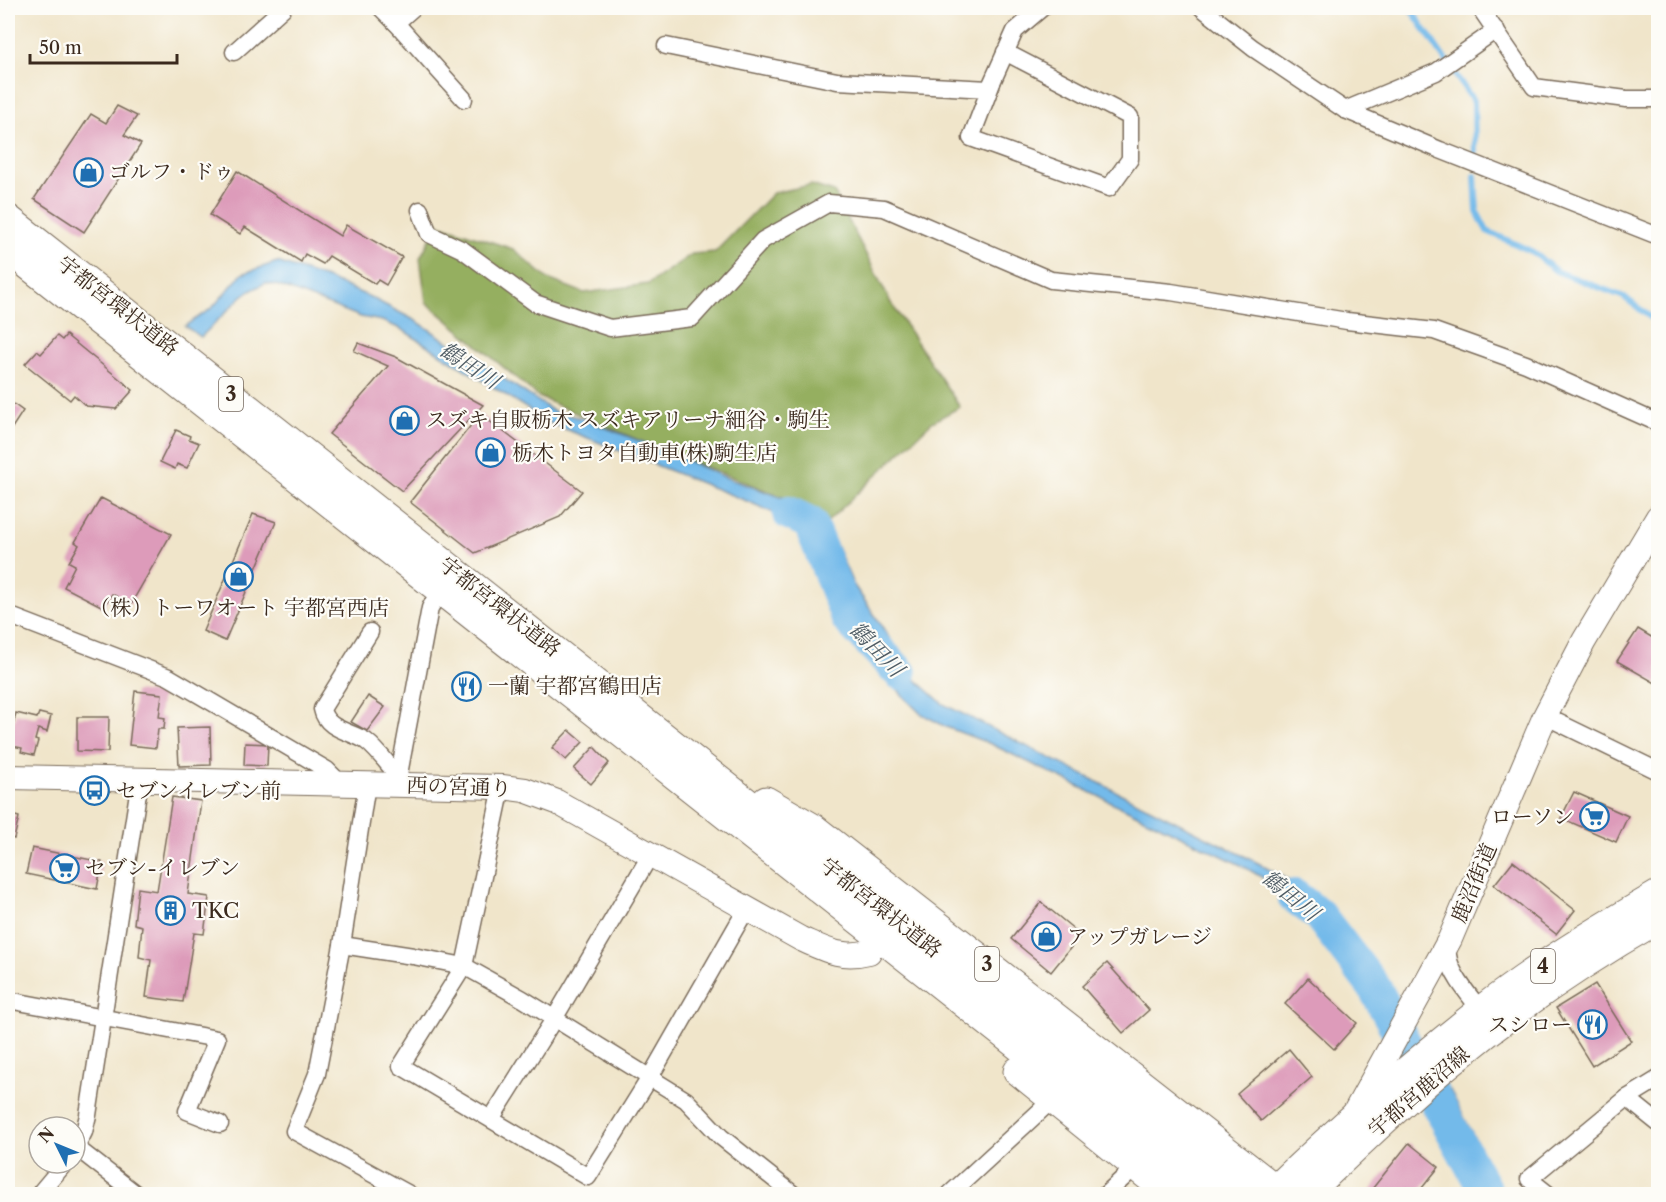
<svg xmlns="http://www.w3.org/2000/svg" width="1666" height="1202" font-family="'Libre Caslon Text','Noto Serif JP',serif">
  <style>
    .forest { fill: #95af60; stroke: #686c3f; stroke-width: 1.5 }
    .water { fill: #73baea; stroke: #577284; stroke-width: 1.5 }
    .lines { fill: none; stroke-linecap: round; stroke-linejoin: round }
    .stream { stroke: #73baea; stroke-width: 6 }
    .river { stroke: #73baea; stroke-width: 34 }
    .building { fill: #dd9bba }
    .street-casing { stroke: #7a6b5a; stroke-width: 19 }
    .secondary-casing { stroke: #7a6b5a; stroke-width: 26 }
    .primary-casing { stroke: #7a6b5a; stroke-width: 29 }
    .street { stroke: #fff; stroke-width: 16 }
    .secondary { stroke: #fff; stroke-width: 24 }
    .primary { stroke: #fff; stroke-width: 27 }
    .labels { text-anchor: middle; stroke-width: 4.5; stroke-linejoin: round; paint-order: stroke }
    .shield { fill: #fdfcf7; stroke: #75695f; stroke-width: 1.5 }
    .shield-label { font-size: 20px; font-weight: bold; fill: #3b2a1e }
    .poi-label { font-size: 21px; fill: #3b2a1e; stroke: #fdfcf7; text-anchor: start }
    .street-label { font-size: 21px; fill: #3b2a1e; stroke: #fdfcf7 }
    .water-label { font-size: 22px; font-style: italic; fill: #4f5c65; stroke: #fdfcf7 }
  </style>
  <rect width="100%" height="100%" fill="#fdfcf7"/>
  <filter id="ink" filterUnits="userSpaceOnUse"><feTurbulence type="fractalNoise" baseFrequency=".0167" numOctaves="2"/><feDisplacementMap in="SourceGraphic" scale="12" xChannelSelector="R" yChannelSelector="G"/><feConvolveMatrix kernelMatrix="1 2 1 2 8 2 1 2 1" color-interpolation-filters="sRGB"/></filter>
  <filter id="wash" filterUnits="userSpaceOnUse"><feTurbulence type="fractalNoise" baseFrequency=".008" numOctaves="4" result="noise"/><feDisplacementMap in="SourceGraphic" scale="24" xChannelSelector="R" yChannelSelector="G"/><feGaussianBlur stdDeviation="1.35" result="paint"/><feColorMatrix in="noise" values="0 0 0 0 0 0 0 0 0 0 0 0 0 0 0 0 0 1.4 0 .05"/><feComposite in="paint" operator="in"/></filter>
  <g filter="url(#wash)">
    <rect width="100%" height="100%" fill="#f0e5ca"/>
    <!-- forest -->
    <path class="forest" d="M811,185L834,192L891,303L960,407L932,422L821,528L798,503L645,443L539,397L426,302L420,258L438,224L513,249L548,279L584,293L648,284L692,254L715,252L773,193Z"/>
    <!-- water -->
    <g class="water">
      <path d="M277,262L326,278L370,297L418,322L553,411L580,418L645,443L732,480L798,503L836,545L853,584L878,620L913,677L943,704L1260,864C1271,871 1284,877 1296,885C1339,916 1368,962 1397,1006L1386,1023L1358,962L1317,916L1293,896L1243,866L991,744L946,727L920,713L901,694L855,620L824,554L804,526L749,502L550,423L401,329L382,321L361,317L280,286L265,283L243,295L201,337L185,326L212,308L242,274Z"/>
      <path d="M1450,1090L1504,1194H1470L1427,1113Z"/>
    </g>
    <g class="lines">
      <!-- stream -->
      <g class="stream">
        <path d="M1410,8L1474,102L1475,153"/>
        <path d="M1475,176L1477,212L1487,231L1533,252L1556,271L1624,297L1658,323"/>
      </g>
      <!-- river -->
      <g class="river">
        <path d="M789,513L810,523L848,619L900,673"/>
        <path d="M1294,896L1319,915L1374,987L1487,1194"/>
      </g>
    </g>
    <g id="blocks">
      <!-- building -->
      <g class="building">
        <path d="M117,106L137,116L124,135L141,144L84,232L34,199L91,114L106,123Z"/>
        <path d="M237,171L340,236L346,225L402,257L386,285L378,280L375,284L329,256L323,264L305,254L301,262L245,227L240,234L210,215Z"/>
        <path d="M66,335L133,390L116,409L86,406L74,395L70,400L25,364L37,351L41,354L57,336L62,340Z"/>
        <path d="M358,343L396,357L483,405L402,491L329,434L388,366L354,351Z"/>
        <path d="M8,400L23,411L8,434Z"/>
        <path d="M480,414L582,491L560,517L475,553L410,502Z"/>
        <path d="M176,430L190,436L189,439L199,443L187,468L177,464L175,469L160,462Z"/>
        <path d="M101,498L171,534L131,604L112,594L103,607L64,587L75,565L69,562L79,545L75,542Z"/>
        <path d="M253,514L276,522L225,641L203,631Z"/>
        <path d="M1638,629L1658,641V681L1657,684L1617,661Z"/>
        <path d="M135,691L162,694L159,717L165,718L164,729H158L156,748L129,745Z"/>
        <path d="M368,696L385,707L367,731L351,722Z"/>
        <path d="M16,713L37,718L39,713L51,716L47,732L38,729L35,740L38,741L34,755L21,752L22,748L8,745Z"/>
        <path d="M77,717H109L108,752L77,751Z"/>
        <path d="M210,727L211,765L179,766L177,728Z"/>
        <path d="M569,730L583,742L566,760L552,748Z"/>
        <path d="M245,743L268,744L267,766L244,765Z"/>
        <path d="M594,747L609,763L591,784L574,769Z"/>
        <path d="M1574,792L1628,816L1616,842L1561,818Z"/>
        <path d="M172,797L201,801L188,894L209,897L204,934L194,933L183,1002L146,997L151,960L139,957L142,926L134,924L138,888L157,891Z"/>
        <path d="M8,814L19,817L14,839L8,837Z"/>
        <path d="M32,848L102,862L97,889L26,874Z"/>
        <path d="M1513,861L1575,910L1556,934L1494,885Z"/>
        <path d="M1041,902L1081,935L1051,972L1011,939Z"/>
        <path d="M1107,963L1149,1010L1123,1033L1082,986Z"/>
        <path d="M1308,978L1357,1023L1334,1049L1285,1004Z"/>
        <path d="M1595,984L1631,1041L1592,1066L1556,1008Z"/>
        <path d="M1289,1049L1312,1077L1261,1121L1237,1094Z"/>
        <path d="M1409,1143L1439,1167L1417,1194H1368Z"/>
      </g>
    </g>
  </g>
  <g filter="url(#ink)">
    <use href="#blocks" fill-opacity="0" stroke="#7a6b5a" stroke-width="1.5"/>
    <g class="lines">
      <defs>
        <g id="street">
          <path d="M381,8L396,23L413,8"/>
          <path d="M1202,8L1253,48L1345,110L1440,150L1658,236"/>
          <path d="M1480,8L1534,87L1626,99H1658"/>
          <path d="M396,23L464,99"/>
          <path d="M666,46L837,81L989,89L1015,31L1042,8"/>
          <path d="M234,52L283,8"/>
          <path d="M992,83L971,138L1109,188L1130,159V117L1005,52"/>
          <path d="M1345,110L1436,72L1496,30"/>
          <path d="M420,210L429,234L463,250L535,303L610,328L692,318L763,240L829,203L884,208L1051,280L1171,292L1347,321L1434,331L1526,364L1658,423"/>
          <path d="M8,615L169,677L327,770L340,783"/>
          <path d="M370,632L322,709C326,730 351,731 366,741C378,750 389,766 399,777"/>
          <path d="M1545,716L1658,771"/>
          <path d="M367,784L342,945L317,1074L294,1131L409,1194"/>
          <path d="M397,785L430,608L444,583"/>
          <path d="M502,787L464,966L401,1066L588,1177L649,1079L747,908"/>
          <path d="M1450,940C1449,945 1447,950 1448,955C1450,975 1474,1001 1486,1017"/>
          <path d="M342,945L413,956L464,966L523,999L686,1100L721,1137L793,1194"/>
          <path d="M8,1000L217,1039L187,1111L220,1124"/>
          <path d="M1658,1079L1627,1098L1658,1123"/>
          <path d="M491,1119L554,1019L651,854"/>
          <path d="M77,1148L136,1194"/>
          <path d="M75,1150L84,1132L88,1115L140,780"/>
          <path d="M39,1194L65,1163"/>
          <path d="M950,1194L1053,1099"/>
          <path d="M1106,1194L1134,1168"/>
          <path d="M1548,1194L1529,1179L1627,1098"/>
        </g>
        <g id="secondary">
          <path d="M8,777L502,787L525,790L557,802L801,939C826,950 841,959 869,952"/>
          <path d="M1355,1112L1450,939L1545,716L1584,641L1658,517"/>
        </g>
        <g id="primary">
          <path d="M8,218L1244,1194"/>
          <path d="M8,250L1205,1194"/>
          <path d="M766,800L813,827L1283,1194"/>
          <path d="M1017,1071L1169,1194"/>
          <path d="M1270,1194C1336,1130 1406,1068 1479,1011C1535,967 1597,930 1658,894"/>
          <path d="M1307,1194C1353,1151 1399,1105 1448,1065C1514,1010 1584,962 1658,920"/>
        </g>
      </defs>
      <!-- street casing -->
      <use href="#street" class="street-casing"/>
      <!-- secondary casing -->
      <use href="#secondary" class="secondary-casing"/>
      <!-- primary casing -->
      <use href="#primary" class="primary-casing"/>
      <!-- street -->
      <use href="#street" class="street"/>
      <!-- secondary -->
      <use href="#secondary" class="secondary"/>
      <!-- primary -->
      <use href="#primary" class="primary"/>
    </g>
  </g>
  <!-- icons -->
  <defs>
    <symbol id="shop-ring" viewBox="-11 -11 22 22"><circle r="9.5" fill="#fdfcf7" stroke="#1f6fb2" stroke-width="1.5"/><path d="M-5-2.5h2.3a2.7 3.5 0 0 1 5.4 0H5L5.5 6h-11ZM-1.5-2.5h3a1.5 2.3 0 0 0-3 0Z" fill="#1f6fb2"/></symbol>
    <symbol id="restaurant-ring" viewBox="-11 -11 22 22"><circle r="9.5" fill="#fdfcf7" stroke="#1f6fb2" stroke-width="1.5"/><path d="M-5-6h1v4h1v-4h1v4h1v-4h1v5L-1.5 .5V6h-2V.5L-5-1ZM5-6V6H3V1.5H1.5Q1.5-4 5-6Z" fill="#1f6fb2"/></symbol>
    <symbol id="bus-ring" viewBox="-11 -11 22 22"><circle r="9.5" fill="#fdfcf7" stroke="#1f6fb2" stroke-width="1.5"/><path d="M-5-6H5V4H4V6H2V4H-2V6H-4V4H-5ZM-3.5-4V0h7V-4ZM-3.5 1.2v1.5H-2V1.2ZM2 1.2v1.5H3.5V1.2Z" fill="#1f6fb2"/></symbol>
    <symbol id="supermarket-ring" viewBox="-11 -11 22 22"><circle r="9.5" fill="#fdfcf7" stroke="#1f6fb2" stroke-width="1.5"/><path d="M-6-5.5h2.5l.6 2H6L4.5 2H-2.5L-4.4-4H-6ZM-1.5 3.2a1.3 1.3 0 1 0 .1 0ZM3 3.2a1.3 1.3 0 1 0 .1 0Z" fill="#1f6fb2"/></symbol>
    <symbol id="building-ring" viewBox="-11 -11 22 22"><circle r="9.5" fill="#fdfcf7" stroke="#1f6fb2" stroke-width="1.5"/><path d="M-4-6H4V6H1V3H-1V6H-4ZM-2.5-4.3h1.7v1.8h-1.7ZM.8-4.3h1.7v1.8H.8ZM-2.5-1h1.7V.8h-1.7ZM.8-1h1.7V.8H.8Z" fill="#1f6fb2"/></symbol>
  </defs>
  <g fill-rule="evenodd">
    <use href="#shop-ring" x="72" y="156" width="33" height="33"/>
    <use href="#shop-ring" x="388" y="404" width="33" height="33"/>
    <use href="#shop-ring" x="474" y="436" width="33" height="33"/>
    <use href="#shop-ring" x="222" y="560" width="33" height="33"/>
    <use href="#restaurant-ring" x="450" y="670" width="33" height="33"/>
    <use href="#bus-ring" x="78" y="774" width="33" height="33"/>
    <use href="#supermarket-ring" x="1578" y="800" width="33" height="33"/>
    <use href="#supermarket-ring" x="48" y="852" width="33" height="33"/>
    <use href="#building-ring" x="154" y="894" width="33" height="33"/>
    <use href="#shop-ring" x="1030" y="920" width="33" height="33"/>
    <use href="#restaurant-ring" x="1576" y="1008" width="33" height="33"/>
  </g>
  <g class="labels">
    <!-- shield labels -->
    <g class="shield">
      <rect x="219" y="377" width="24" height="34" rx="4.5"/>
      <rect x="975" y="947" width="24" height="34" rx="4.5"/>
      <rect x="1531" y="949" width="24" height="34" rx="4.5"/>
    </g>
    <g class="shield-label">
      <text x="231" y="401">3</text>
      <text x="987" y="971">3</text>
      <text x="1543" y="973">4</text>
    </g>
    <!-- poi labels -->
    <g class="poi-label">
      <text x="109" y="179">ゴルフ・ドゥ</text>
      <text x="426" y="427">スズキ自販栃木 スズキアリーナ細谷・駒生</text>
      <text x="512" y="460">栃木トヨタ自動車(株)駒生店</text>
      <text x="239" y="615" text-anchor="middle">（株）トーワオート 宇都宮西店</text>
      <text x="488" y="693">一蘭 宇都宮鶴田店</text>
      <text x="116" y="798">セブンイレブン前</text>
      <text x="1574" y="824" text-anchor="end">ローソン</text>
      <text x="85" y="875">セブン-イレブン</text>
      <text x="192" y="918">TKC</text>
      <text x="1067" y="944">アップガレージ</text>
      <text x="1572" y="1032" text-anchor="end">スシロー</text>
    </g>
    <!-- street labels -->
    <g class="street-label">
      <text transform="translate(118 306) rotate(38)" y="7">宇都宮環状道路</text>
      <text transform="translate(500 607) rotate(38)" y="7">宇都宮環状道路</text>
      <text transform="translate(459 787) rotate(2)" y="7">西の宮通り</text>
      <text transform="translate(1474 883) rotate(-67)" y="7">鹿沼街道</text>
      <text transform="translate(881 908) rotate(38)" y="7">宇都宮環状道路</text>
      <text transform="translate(1419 1092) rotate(-41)" y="7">宇都宮鹿沼線</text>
    </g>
    <!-- water labels -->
    <g class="water-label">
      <text transform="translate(470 365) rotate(33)" y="8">鶴田川</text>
      <text transform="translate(877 649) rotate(46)" y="8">鶴田川</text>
      <text transform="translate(1291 895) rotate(39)" y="8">鶴田川</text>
    </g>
  </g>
  <!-- margin -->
  <rect width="1666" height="1202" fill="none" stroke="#fdfcf7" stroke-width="30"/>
  <!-- north arrow -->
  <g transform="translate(57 1145) rotate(313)"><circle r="28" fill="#fdfcf7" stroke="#afa8a0" stroke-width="1.5"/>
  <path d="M0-4.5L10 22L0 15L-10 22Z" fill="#1f6fb2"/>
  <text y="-9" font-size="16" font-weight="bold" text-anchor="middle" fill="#3b2a1e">N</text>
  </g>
  <!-- scale -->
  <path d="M30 54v9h147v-9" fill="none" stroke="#3b2a1e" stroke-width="3"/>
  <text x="39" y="54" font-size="18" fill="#3b2a1e" stroke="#fdfcf7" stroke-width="4.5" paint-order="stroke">50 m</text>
</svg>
